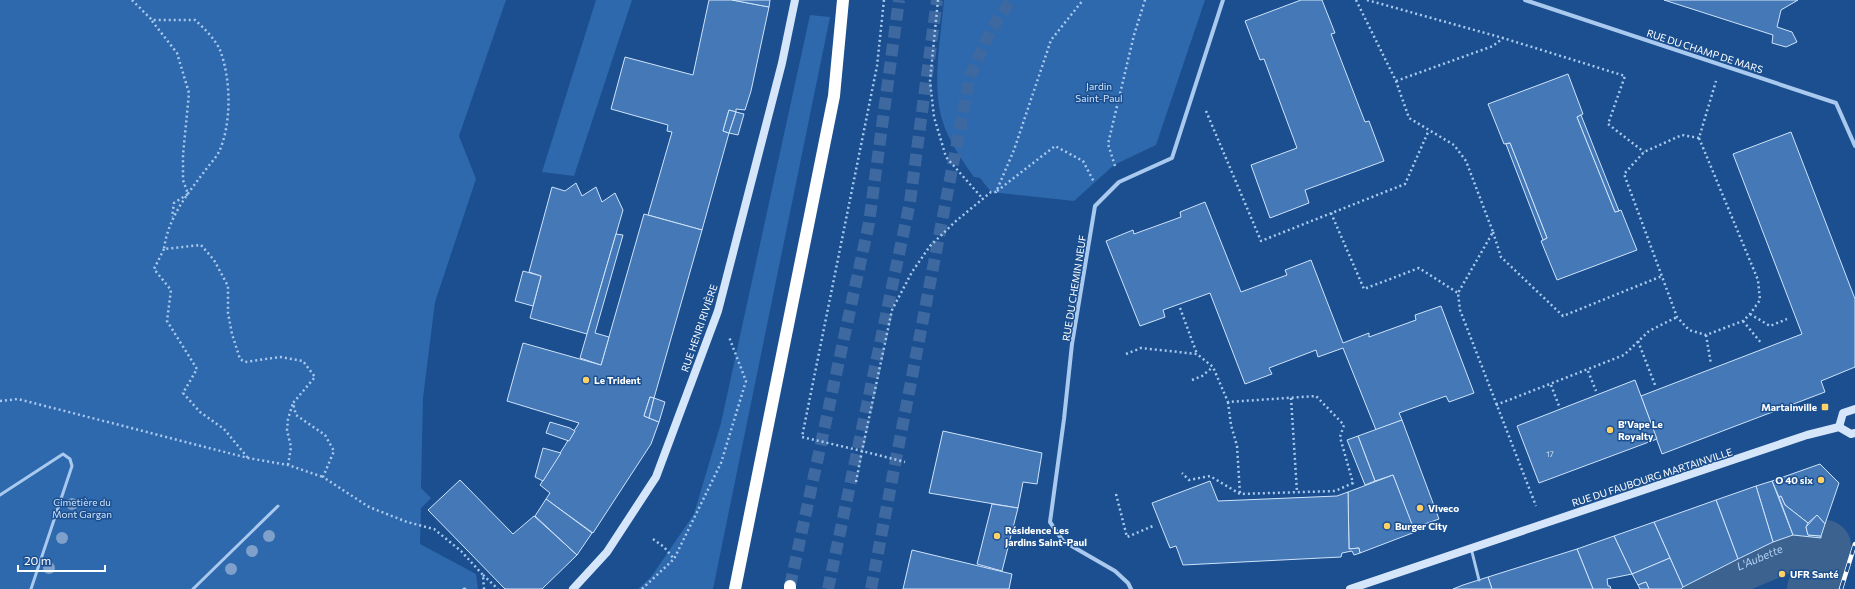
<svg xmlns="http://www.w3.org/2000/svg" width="1855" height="589" font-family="Commissioner,sans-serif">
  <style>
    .green { fill: #2e69ad }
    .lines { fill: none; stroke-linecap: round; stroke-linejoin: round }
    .stream { stroke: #9cc4f0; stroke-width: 9 }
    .river { stroke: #3c6290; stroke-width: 52 }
    .building { fill: #4478b7; stroke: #cfe3fa }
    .highway-tunnel { stroke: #3d69a0; stroke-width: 12; stroke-dasharray: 12 6; stroke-linecap: butt }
    .path { stroke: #a9c9ee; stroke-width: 2.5; stroke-dasharray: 2 3; stroke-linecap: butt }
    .lane { stroke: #a9c9ee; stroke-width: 3 }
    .street { stroke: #a9c9ee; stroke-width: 4 }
    .secondary { stroke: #d6e6fa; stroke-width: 8 }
    .highway { stroke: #fff; stroke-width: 12 }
    .rail-casing { stroke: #fff; stroke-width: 4.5 }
    .rail { stroke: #1b4f8f; stroke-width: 3; stroke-dasharray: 9; stroke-linecap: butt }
    .tree { fill: #7ea0ca }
    .poi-dot { fill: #ffd166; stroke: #1b4f8f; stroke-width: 1.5 }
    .labels { text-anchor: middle; stroke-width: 3; stroke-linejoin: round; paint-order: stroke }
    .number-label { font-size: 8px; fill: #d0dded }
    .street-label { font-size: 10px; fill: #fff; stroke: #1b4f8f }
    .park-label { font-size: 10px; fill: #cfe3fa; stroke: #1b4f8f }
    .poi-label { font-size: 10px; font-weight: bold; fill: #fff; stroke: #1b4f8f; text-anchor: start }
    .water-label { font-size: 11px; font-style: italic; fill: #b5d3f5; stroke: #1b4f8f }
  </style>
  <rect width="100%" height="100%" fill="#1b4f8f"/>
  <!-- green -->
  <g class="green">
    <path d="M0,0H506L459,136L476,179L435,302L423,398L421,488L431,498L421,508L420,544L476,574L478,589H0Z"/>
    <path d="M596,0H632L574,176L542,172Z"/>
    <path d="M944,0H1205L1156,145L1114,165L1074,201L991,192L980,178L974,177C959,156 943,133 939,106C934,71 941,35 944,0Z"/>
    <path d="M810,15L830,17L713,589H638L651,577L694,514L721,423Z"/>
  </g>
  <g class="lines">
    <!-- stream -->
    <path class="stream" d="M1824,557L1825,546"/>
    <!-- river -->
    <g class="river">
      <path id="s1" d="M1701,589L1723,573L1792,544L1825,546"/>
      <path d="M1813,589L1824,557"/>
    </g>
  </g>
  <!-- building -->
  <g class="building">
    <path d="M709,0H732L769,7L751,91L745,110L736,109V112L729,110L723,131L729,133L702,230L648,215L672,132L667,131L668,125L611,109L625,57L693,75Z"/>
    <path d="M732,0H770L769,7Z"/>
    <path d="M1301,0H1322L1335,33L1331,34L1365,122L1369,121L1384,161L1305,190L1309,203L1270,218L1251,165L1297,148L1264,59L1260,60L1245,21Z"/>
    <path d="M1664,0H1798L1781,10L1777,27L1792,32L1797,42L1786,47L1772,43L1773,35Z"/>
    <path d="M1568,74L1583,114L1577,117L1615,212L1621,210L1637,250L1557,280L1541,241L1547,238L1510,143L1504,144L1488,104Z"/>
    <path d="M729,110L736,112L729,133L723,131Z"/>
    <path d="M736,112L744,114L738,135L729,133Z"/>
    <path d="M1581,115L1619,211L1615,212L1577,117Z"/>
    <path d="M1791,132L1855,299V367L1821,381L1825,392L1662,454L1641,396L1802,334L1733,154Z"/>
    <path d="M1510,143L1547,238L1543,240L1506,144Z"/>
    <path d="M576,183L582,196L596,187L602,202L615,193L623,210L587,334L530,318L541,276L529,272L552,187L565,191Z"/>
    <path d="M1205,202L1241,292L1287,275L1285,270L1311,260L1343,343L1369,333V337L1416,320L1415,315L1441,306L1474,393L1449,402L1446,396L1399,413L1402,420L1376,430L1343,348L1318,357L1316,350L1269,368L1272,374L1245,384L1210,293L1163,310L1165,317L1140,326L1106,241L1133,230L1134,234L1181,217L1180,212Z"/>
    <path d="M644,214L702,230L654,398L650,397L644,416L659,422L651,444L593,533L546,499L550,493L540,485L579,423L507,401L523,343L601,365Z"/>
    <path d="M616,234L623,235L595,333L609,337L601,365L580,358Z"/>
    <path d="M523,271L541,276L533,306L515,301Z"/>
    <path d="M1635,380L1657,439L1539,483L1517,426Z"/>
    <path d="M650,397L654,398L649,418L644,416Z"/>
    <path d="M654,398L665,402L659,422L649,418Z"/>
    <path d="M1402,420L1439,519L1413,528L1393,475L1375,481L1358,436Z"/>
    <path d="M550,422L570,428L575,431L569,441L546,433Z"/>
    <path d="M943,431L1042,453L1037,484L1023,482L1018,508L929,493Z"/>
    <path d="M1358,436L1375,481L1365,485L1347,440Z"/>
    <path d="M543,448L561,453L543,481L535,477Z"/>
    <path d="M1820,464L1839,483L1825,524L1817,515L1808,523L1785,505L1781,496L1779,497L1772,481Z"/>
    <path d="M1393,475L1415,532L1360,553L1359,548L1349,549L1348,492Z"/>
    <path d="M460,480L513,534L534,516L577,555L542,589H505L428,510Z"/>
    <path d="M1210,481L1218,501L1337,496L1348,492L1349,549L1359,548L1360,553L1354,555L1352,551L1342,553L1341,557L1183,565L1176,546L1170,548L1152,503Z"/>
    <path d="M1772,481L1793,535L1773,542L1756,486Z"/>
    <path d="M1756,486L1773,542L1738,559L1716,500Z"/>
    <path d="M1781,496L1785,505L1808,523L1806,527L1808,535L1821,536V538L1793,535L1779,497Z"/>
    <path d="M546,499L592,533L577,555L535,516Z"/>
    <path d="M1716,500L1738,559L1683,587L1654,522Z"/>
    <path d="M992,504L1018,508L1002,571L977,564Z"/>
    <path d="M1817,515L1825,524L1821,536L1808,535L1806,527Z"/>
    <path d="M1654,522L1670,558L1632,574L1614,536Z"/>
    <path d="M1614,536L1632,574L1607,579L1608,586H1610L1611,589H1593L1577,549Z"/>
    <path d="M1577,549L1593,589H1492L1488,577Z"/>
    <path d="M912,550L1012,574L1009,589H903Z"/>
    <path d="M1670,558L1683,587L1681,589H1649L1646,582L1638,585L1632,574Z"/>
    <path d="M1488,577L1492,589H1453L1463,585Z"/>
    <path d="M1646,582L1649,589H1640L1638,585Z"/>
  </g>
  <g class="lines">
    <!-- highway-tunnel -->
    <g class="highway-tunnel">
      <path d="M790,586L869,223L899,0"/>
      <path d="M828,589L910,202L937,0"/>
      <path d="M871,589L970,76L990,32L1011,0"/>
    </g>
    <!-- path -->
    <g class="path">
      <path d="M132,0L152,20H195C204,28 215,39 220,50C231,79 232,123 219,152C215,159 209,165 204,172C186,196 168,218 164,249L201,245L214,260L228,286V313L232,334L240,359L245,362L280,357L303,361L315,377L293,403L296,415L325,435L334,451L323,477L369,507L407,522L434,529L461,551L483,575L484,589"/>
      <path d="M884,0L877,66L802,437L862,451L892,310L912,272L930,246L956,221L991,192H996L1014,150L1051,40L1083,0"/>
      <path d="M938,0L930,81L934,117L946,157L983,199"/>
      <path d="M1356,0L1396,81L1409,118L1454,145L1466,161L1493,232L1458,293L1460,310L1536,506"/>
      <path d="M1367,0L1503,38L1625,76L1608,124L1644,152"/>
      <path d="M152,21L177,53L189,93L183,155V180L188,194L174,203L172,217"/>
      <path d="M1396,81L1493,46L1503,38"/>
      <path d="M1206,111L1261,241L1405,184L1429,130"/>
      <path d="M1699,138L1682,135L1644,152L1624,174L1677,317L1689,330L1706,335L1743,321L1750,314L1760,300L1758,280L1699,138L1716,81"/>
      <path d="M1115,166L1108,144L1134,35L1145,0"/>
      <path d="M997,191L1055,146L1083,161L1094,182"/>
      <path d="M1331,213L1364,289L1419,268L1458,293"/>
      <path d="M1493,232L1501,257L1563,316L1662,276"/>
      <path d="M164,249L154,269L171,290L167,321L197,369L183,393L200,412L224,429L248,458"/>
      <path d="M1180,308L1197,354"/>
      <path d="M1750,314L1770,326L1787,319"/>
      <path d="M1743,321L1762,344"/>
      <path d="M1706,335L1711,364"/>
      <path d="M1638,341L1655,385"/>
      <path d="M1126,354L1141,348L1197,354L1213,367L1228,402L1316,396L1344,425L1340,437L1353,483L1335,491L1240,494L1210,476L1189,480L1182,473"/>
      <path d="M1588,371L1596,391"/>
      <path d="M1192,380L1202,376L1213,367"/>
      <path d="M1551,385L1559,406"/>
      <path d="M1291,398L1297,492"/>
      <path d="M0,401L18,399L248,458L288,465L323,477"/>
      <path d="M1228,402L1231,425L1237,446L1240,494"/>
      <path d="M1496,405L1624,355L1649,331L1677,317"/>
      <path d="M288,465L291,447L287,430L288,419L293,403"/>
      <path d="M856,482L862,451L905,462"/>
      <path d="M1116,494L1127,537L1153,526"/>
      <path d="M653,539L664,547L674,559"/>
      <path d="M483,575L498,589"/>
      <path d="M642,589L674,559L721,463L746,381L729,337"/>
    </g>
    <!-- lane -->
    <g class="lane">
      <path d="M0,495L63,454L70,459L72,466L31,589"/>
      <path d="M1471,548L1479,580"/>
      <path d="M193,589L278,506"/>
      <path d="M464,589H465"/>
    </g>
    <!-- street -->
    <g class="street">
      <path d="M1525,0L1836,103L1855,146"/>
      <path d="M1131,589L1128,583L1115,571L1063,541L1050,522L1064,419L1072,344L1095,206L1119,182L1172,158L1223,0"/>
    </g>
    <!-- secondary -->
    <g class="secondary">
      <path d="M1839,427L1843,413L1855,409"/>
      <path d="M573,589L607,552L656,477L718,311L782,63L795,0"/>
      <path d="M1350,589L1807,435L1839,427L1851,434L1855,433"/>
    </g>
    <!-- highway -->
    <g class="highway">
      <path d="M735,589L834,96L843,0"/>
      <path d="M790,589V586"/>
    </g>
    <defs>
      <path id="rail" d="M1841,589L1855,544"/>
    </defs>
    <!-- rail casing -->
    <use href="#rail" class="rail-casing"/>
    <!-- rail -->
    <use href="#rail" class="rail"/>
  </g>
  <!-- trees -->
  <g class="tree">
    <circle cx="72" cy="504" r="6"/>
    <circle cx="269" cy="536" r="6"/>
    <circle cx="62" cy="538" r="6"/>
    <circle cx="252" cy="551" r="6"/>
    <circle cx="49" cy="568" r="6"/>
    <circle cx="231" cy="569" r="6"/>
  </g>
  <!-- markers -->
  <g class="poi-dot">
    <circle cx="586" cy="380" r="4"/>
    <rect x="1821" y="403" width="8" height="8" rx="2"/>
    <circle cx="1610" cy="430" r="4"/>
    <circle cx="1821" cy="480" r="4"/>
    <circle cx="1420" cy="508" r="4"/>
    <circle cx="1387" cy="526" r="4"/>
    <circle cx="997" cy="536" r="4"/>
    <circle cx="1782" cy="574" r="4"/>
  </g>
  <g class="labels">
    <!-- number labels -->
    <g class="number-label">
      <text x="1550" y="457">17</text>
    </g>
    <!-- street labels -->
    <g class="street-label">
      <text transform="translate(1705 51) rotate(18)" y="4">RUE DU CHAMP DE MARS</text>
      <text transform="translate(1074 288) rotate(-81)" y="4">RUE DU CHEMIN NEUF</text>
      <text transform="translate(699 328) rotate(-71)" y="4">RUE HENRI RIVIÈRE</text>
      <text transform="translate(1652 477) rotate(-18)" y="4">RUE DU FAUBOURG MARTAINVILLE</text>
    </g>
    <!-- park labels -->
    <g class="park-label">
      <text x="1099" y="90">Jardin<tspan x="1099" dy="12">Saint-Paul</tspan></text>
      <text x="82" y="506">Cimetière du<tspan x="82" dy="12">Mont Gargan</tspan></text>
    </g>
    <!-- poi labels -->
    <g class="poi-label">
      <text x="594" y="384">Le Trident</text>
      <text x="1817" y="411" text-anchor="end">Martainville</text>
      <text x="1618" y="428">B'Vape Le<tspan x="1618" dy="12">Royalty</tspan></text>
      <text x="1813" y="484" text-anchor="end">O 40 six</text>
      <text x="1428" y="512">Viveco</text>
      <text x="1395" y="530">Burger City</text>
      <text x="1005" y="534">Résidence Les<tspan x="1005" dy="12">Jardins Saint-Paul</tspan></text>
      <text x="1790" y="578">UFR Santé</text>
    </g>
    <!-- water labels -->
    <g class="water-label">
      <text dy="4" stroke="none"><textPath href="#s1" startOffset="67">L'Aubette</textPath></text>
    </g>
  </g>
  <!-- scale -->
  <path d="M18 565v6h87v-6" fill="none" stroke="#ffffff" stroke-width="2"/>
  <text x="24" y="565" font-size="12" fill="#ffffff" stroke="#1b4f8f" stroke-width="3" paint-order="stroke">20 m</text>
</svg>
